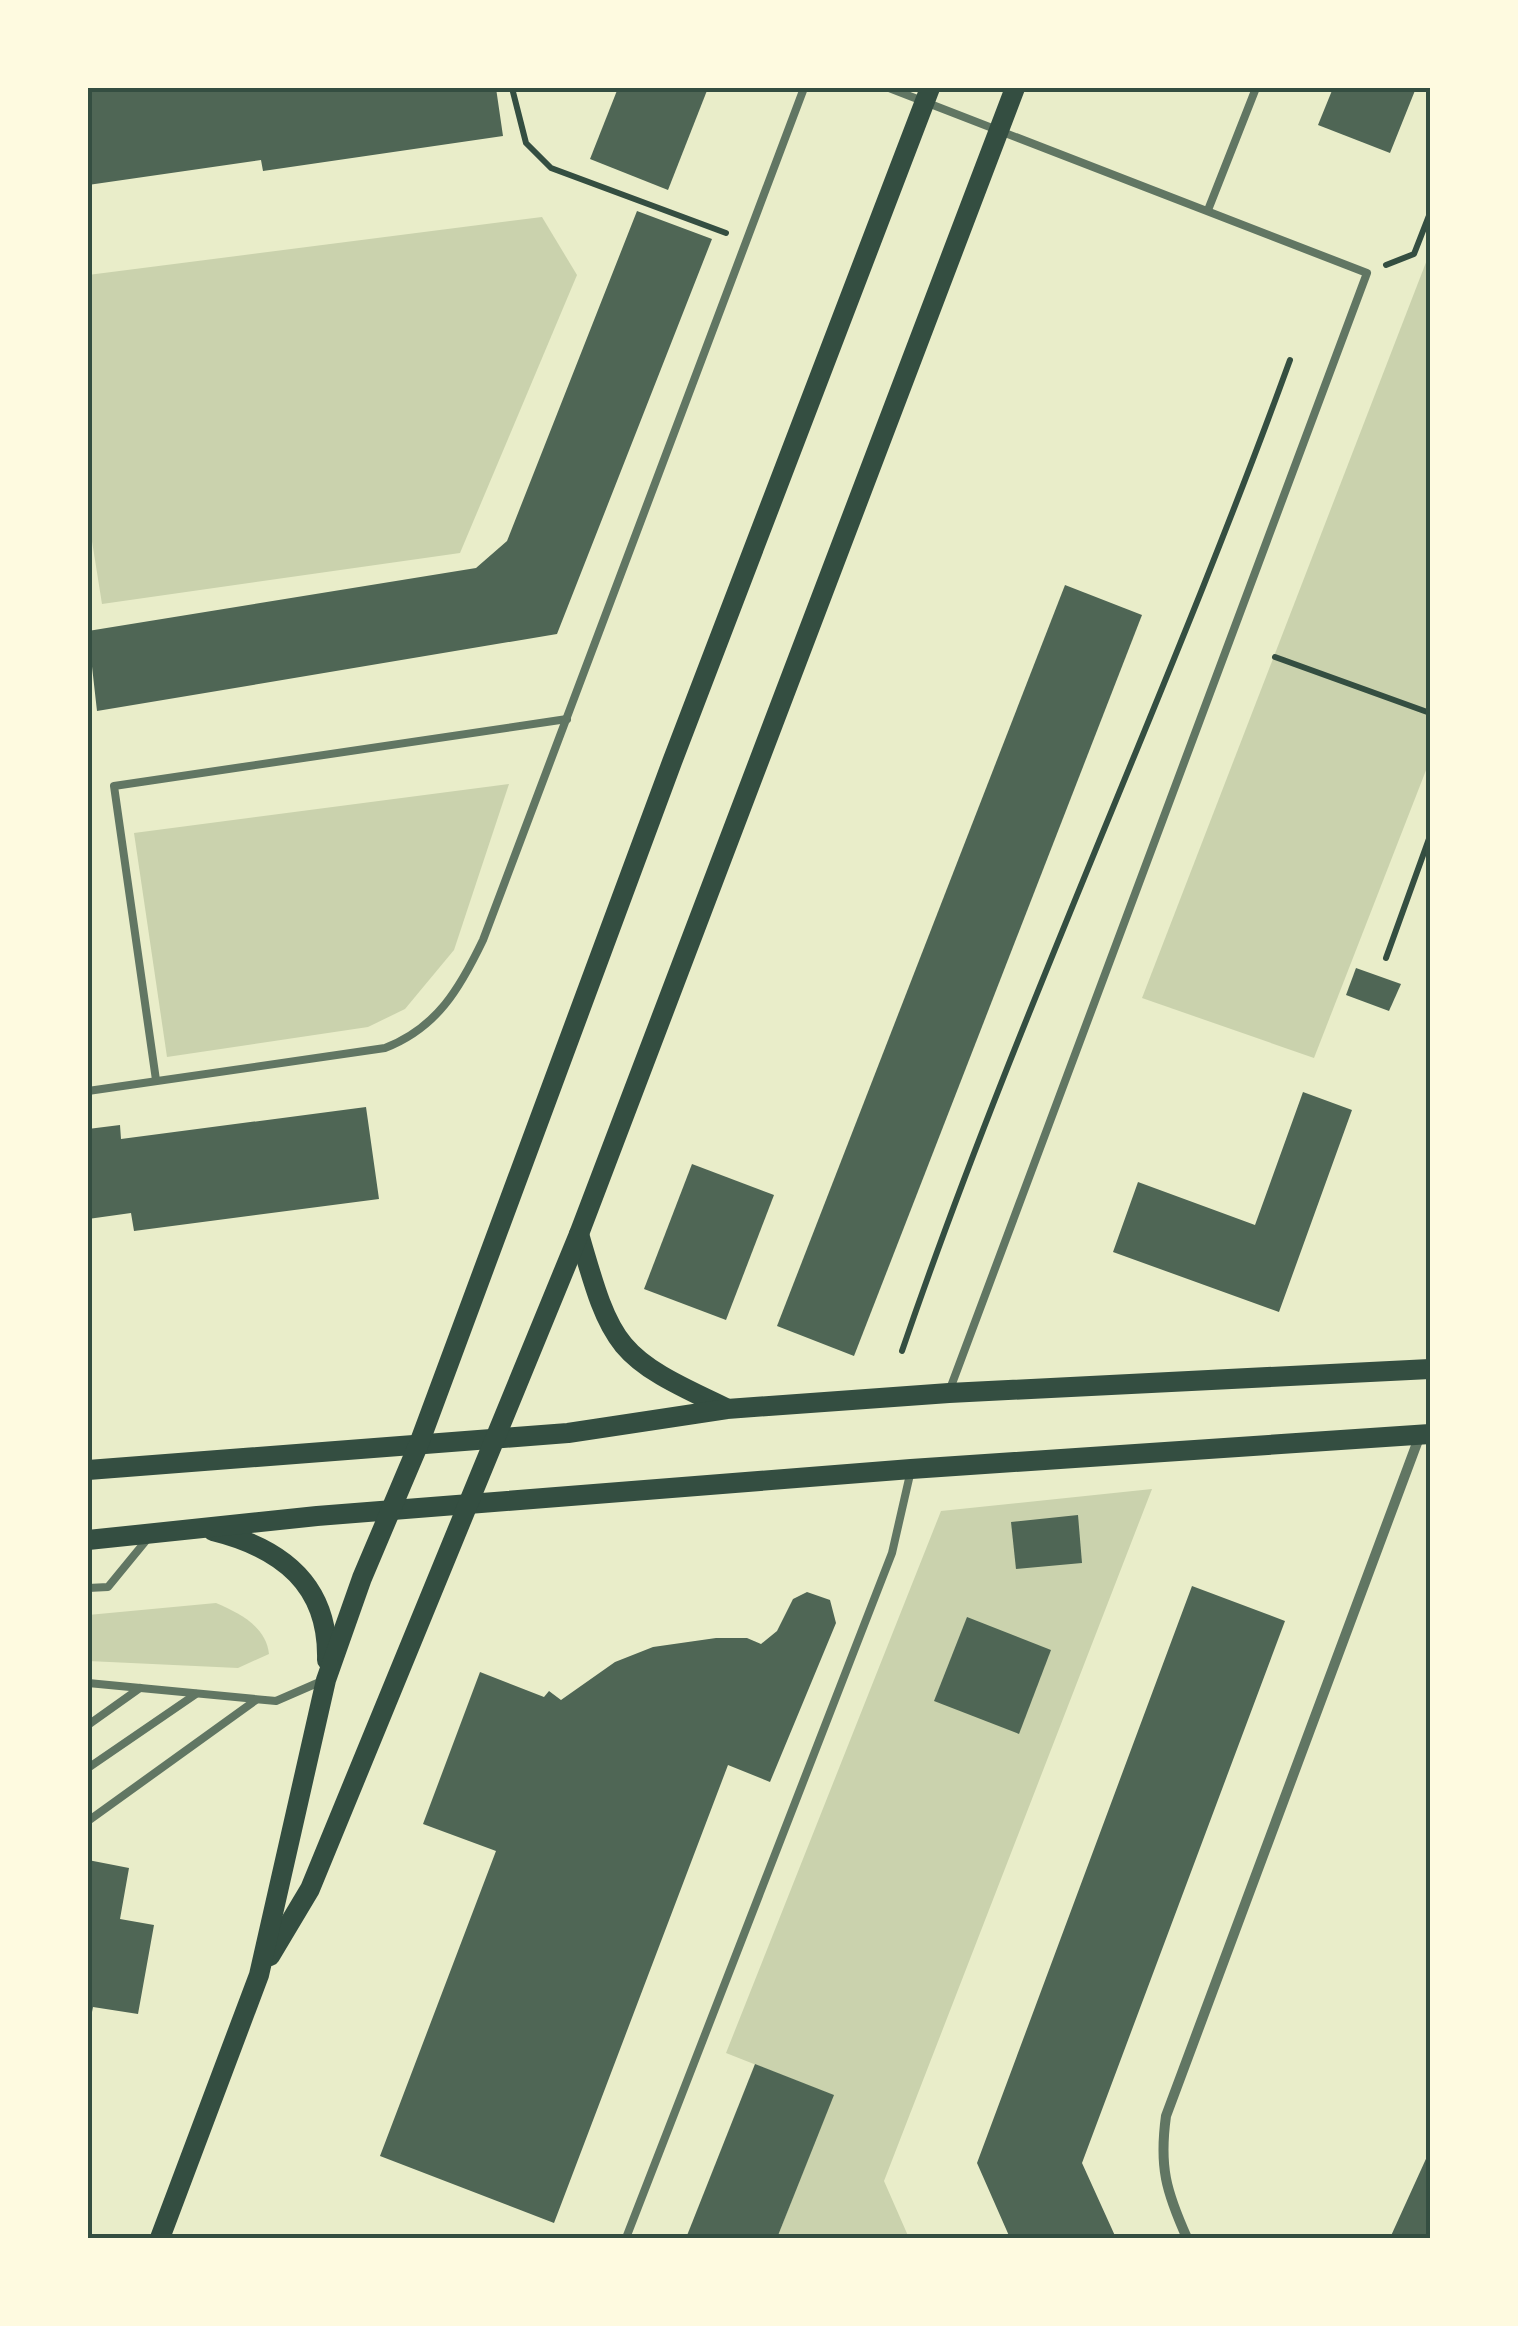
<svg xmlns="http://www.w3.org/2000/svg" width="1518" height="2326" font-family="Mulish,sans-serif">
  <style>
    .green { fill: #cad2ad }
    .building { fill: #4f6655 }
    .lines { fill: none; stroke-linecap: round; stroke-linejoin: round }
    .path { stroke: #344e41; stroke-width: 6 }
    .service { stroke: #617663; stroke-width: 8 }
    .minor { stroke: #617663; stroke-width: 10 }
    .secondary { stroke: #344e41; stroke-width: 20 }
    .neatline { fill: none; stroke: #344e41; stroke-width: 4 }
  </style>
  <rect width="100%" height="100%" fill="#e9edc9"/>
  <!-- green -->
  <g class="green">
    <path d="M542,217L577,275L460,553L102,604L88,516V275Z"/>
    <path d="M1430,252V760L1314,1058L1142,998Z"/>
    <path d="M509,784L454,950L405,1009L368,1027L167,1057L134,833Z"/>
    <path d="M1152,1489L884,2181L909,2238H777L833,2095L726,2053L941,1511Z"/>
    <path d="M216,1603C239,1613 266,1626 269,1654L238,1668L88,1661V1615Z"/>
  </g>
  <!-- building -->
  <g class="building">
    <path d="M88,88H496L503,136L263,171L261,160L88,185Z"/>
    <path d="M618,88H708L668,190L590,159Z"/>
    <path d="M1333,88H1416L1390,153L1318,125Z"/>
    <path d="M637,211L712,239L557,634L97,711L88,631L476,568L507,541Z"/>
    <path d="M1065,585L1142,615L854,1356L777,1326Z"/>
    <path d="M1356,968L1401,984L1389,1011L1346,995Z"/>
    <path d="M1303,1092L1352,1110L1279,1312L1113,1252L1138,1182L1255,1225Z"/>
    <path d="M366,1107L379,1199L134,1231L131,1213L88,1219V1129L120,1125L121,1139Z"/>
    <path d="M692,1164L774,1195L726,1320L644,1289Z"/>
    <path d="M1078,1515L1082,1563L1016,1569L1011,1522Z"/>
    <path d="M1192,1586L1285,1621L1082,2163L1116,2238H1010L977,2163Z"/>
    <path d="M807,1592L830,1600L836,1623L770,1782L728,1765L554,2223L380,2156L496,1851L423,1824L480,1672L544,1697L549,1691L561,1700L615,1662L653,1647L716,1638H747L761,1644L777,1631L793,1599Z"/>
    <path d="M967,1617L1051,1650L1019,1734L934,1701Z"/>
    <path d="M88,1860L129,1868L120,1919L154,1925L138,2014L93,2007L89,2027Z"/>
    <path d="M755,2064L834,2095L777,2238H686Z"/>
    <path d="M1430,2150V2238H1390Z"/>
  </g>
  <g class="lines">
    <!-- path -->
    <g class="path">
      <path d="M512,88L526,143L551,168L726,233"/>
      <path d="M1386,265L1414,254L1430,213"/>
      <path d="M1275,657L1430,713"/>
      <path d="M1386,958L1430,836"/>
      <path d="M902,1351C1017,1015 1169,693 1290,360"/>
    </g>
    <!-- service -->
    <g class="service">
      <path d="M889,88L1367,273L950,1389"/>
      <path d="M1208,210L1256,88"/>
      <path d="M156,1080L114,786L567,719"/>
      <path d="M88,1091L385,1048C437,1028 460,988 483,940L804,88"/>
      <path d="M88,1588L108,1587L149,1537"/>
      <path d="M88,1683L276,1701L322,1681"/>
      <path d="M88,1725L140,1688"/>
      <path d="M88,1768L196,1694"/>
      <path d="M88,1821L256,1700"/>
      <path d="M626,2238L892,1553L911,1470"/>
    </g>
    <!-- minor -->
    <path class="minor" d="M1187,2238C1166,2191 1159,2167 1166,2116L1420,1435"/>
    <!-- secondary -->
    <g class="secondary">
      <path d="M579,1234C612,1349 616,1357 726,1408"/>
      <path d="M88,1470L568,1433L727,1409L949,1393L1430,1369"/>
      <path d="M213,1531C282,1548 329,1585 327,1660"/>
      <path d="M88,1540L317,1516L911,1469L1430,1434"/>
      <path d="M270,1956L310,1889L579,1234L1015,88"/>
      <path d="M160,2238L259,1975L326,1680L362,1578L420,1441L672,762L930,88"/>
    </g>
  </g>
  <!-- border -->
  <rect width="1518" height="2326" fill="none" stroke="#fefae0" stroke-width="180"/>
  <rect x="90" y="90" width="1338" height="2146" class="neatline"/>
</svg>
